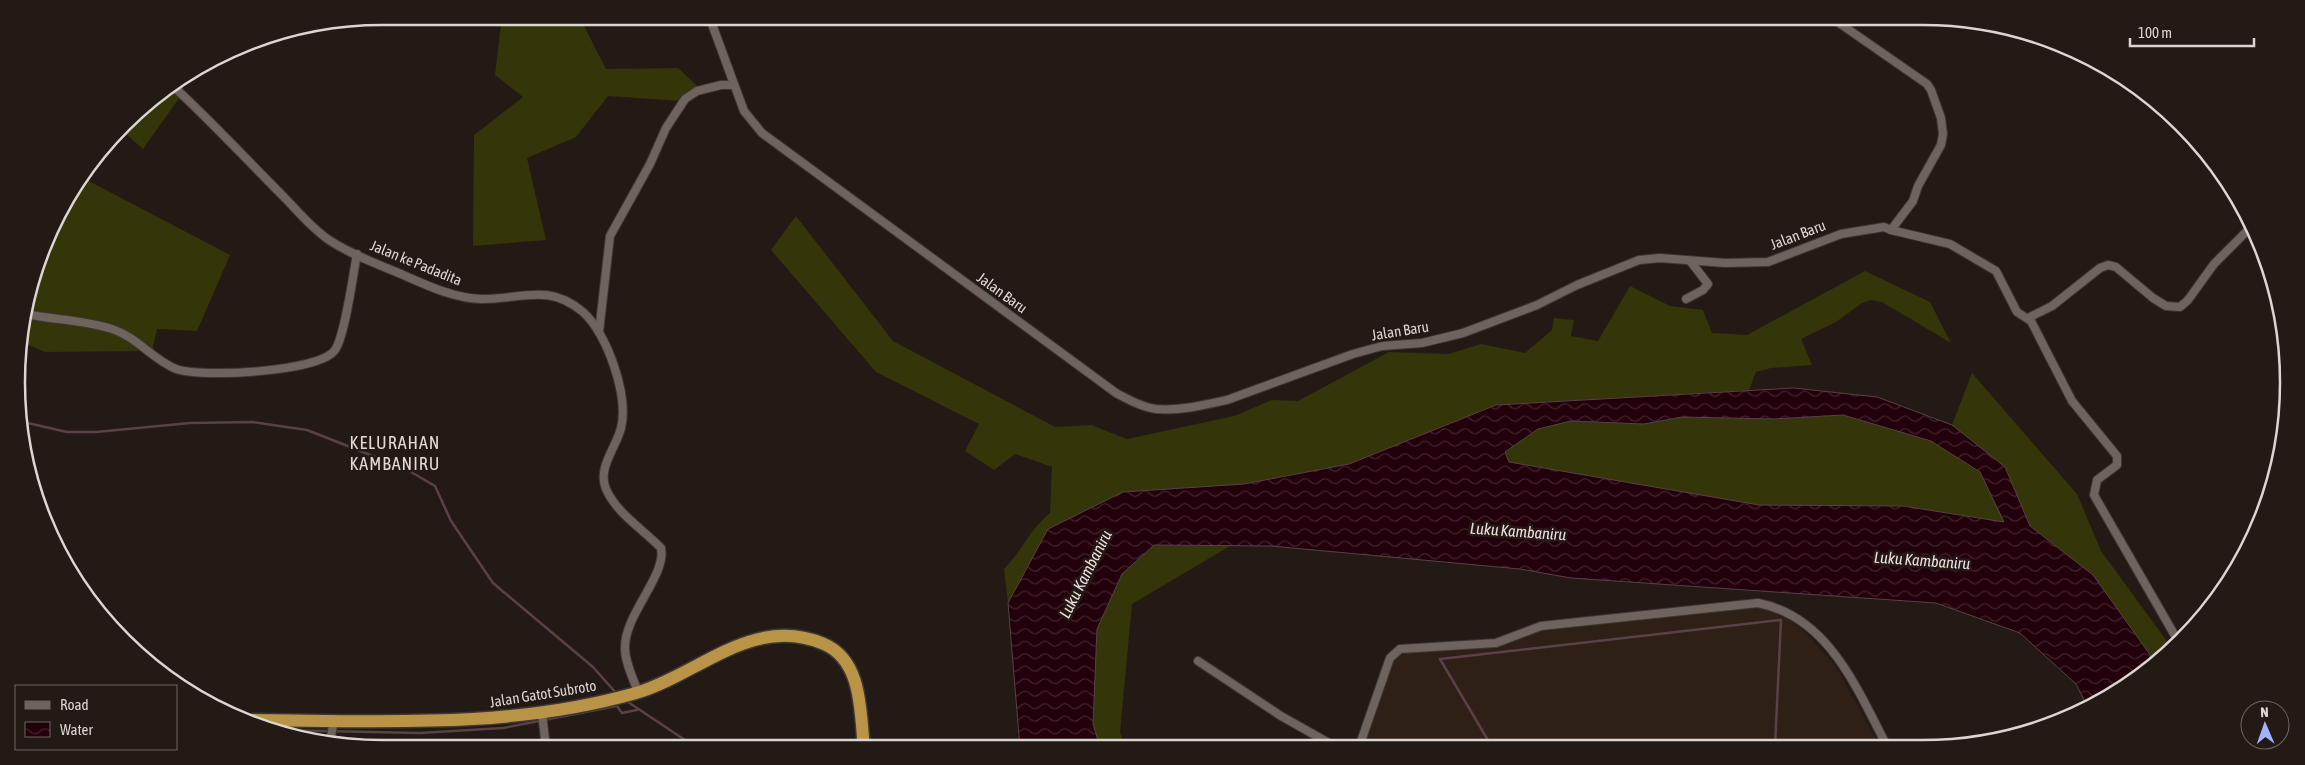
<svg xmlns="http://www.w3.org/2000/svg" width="2305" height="765" font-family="'Asap Condensed',sans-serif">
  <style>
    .built { fill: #2e2017 }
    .grass { fill: #343508 }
    .water { fill: url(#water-waves); stroke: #5a4047; fill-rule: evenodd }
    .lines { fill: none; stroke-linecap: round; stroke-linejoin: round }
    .stream { stroke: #5a4047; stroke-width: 2.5 }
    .minor-casing { stroke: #3e3734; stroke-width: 10 }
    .highway-casing { stroke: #3e3734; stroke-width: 15 }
    .minor { stroke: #6f645d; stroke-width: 8 }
    .highway { stroke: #ba9446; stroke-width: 12 }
    .labels { text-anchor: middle; stroke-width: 5; stroke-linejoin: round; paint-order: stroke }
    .street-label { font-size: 15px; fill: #dcd6d2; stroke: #231a15 }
    .water-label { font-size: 16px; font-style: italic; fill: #f2dde3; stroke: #231a15 }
    .quarter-label { font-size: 18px; letter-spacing: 1px; fill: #e5d8d0; stroke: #231a15 }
    .rim { fill: none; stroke: #dcd6d2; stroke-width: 2.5 }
  </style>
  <defs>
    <pattern id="water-waves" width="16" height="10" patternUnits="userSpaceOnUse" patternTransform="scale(1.25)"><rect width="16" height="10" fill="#22000c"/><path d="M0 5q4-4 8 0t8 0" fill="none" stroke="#42242e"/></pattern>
  </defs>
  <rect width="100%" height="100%" fill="#231a15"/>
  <!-- built -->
  <path class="built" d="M1761,606L1782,615L1801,628L1835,665L1880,746L1361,747L1390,660L1396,653L1496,646L1538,630Z"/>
  <!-- grass -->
  <g class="grass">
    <path d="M502,16H579L606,69L678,68L698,87L681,101L608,96L576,137L527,158L546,240L473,246L474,135L523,97L495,75Z"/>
    <path d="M171,88L180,97L143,149L120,129L141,107Z"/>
    <path d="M83,178L230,255L197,331L157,329L152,351L45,352L19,341L54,220L80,179Z"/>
    <path d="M796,216L893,341L1055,427L1091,425L1127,439L1234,416L1272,400L1298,401L1389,352L1449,354L1481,344L1525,353L1552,330L1554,318L1574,320L1571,336L1598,341L1630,286L1670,306L1703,310L1712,333L1747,335L1865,271L1930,302L1951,343L1882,302L1872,300L1862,303L1836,322L1801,339L1812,365L1771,368L1756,372L1749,390L1496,405L1349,464L1244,484L1048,529L1008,603L1004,569C1021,552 1031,528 1050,513L1052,467L1015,454L994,470L965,451L979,424L876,372L771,250Z"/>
    <path d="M1972,373L2077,494L2101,551L2172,648L2164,658L2156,663L2093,575L2030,526L2005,467L1952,425Z"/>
    <path d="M1843,415L1931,441L1980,472L2005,522L1903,506L1759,505L1508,462L1505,452L1538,429L1571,421L1644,424L1682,417L1774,419Z"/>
    <path d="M1154,545L1230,546L1132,604L1120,732L1124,747H1100L1093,724L1097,629L1122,574Z"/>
  </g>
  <!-- water -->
  <path class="water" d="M1794,388L1877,397L1952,425L2005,467L2030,526L2093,575L2156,663L2087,706L2076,684L2020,633L1936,603L1571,578L1520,569L1271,546L1154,545L1122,574L1097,629L1093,724L1100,747L1020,748L1008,603L1048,529L1123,492L1244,484L1349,464L1496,405ZM1843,415L1931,441L1980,472L2004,522L1903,506L1759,505L1509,462L1505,452L1538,429L1571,421L1644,424L1682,417L1774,419Z"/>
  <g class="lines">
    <!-- stream -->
    <g class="stream">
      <path d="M19,421L67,432H96L190,423L253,422L307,430L406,469L435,486L451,521L493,583L593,667L617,694"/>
      <path d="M625,700L697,748"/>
      <path d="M275,730L420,733L503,728L617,706L622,713L637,710"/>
      <path d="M1492,747L1440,659L1781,620L1775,746"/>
    </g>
    <defs>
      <g id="minor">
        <path d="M709,16L744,111L762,133L1116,393C1129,400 1142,407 1156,409C1179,411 1205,405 1227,400L1353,354L1382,346L1422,343L1463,333L1537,305L1577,285L1639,260L1660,258L1725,263L1768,262L1841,234L1884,227L1891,230L1913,201L1918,186L1941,145L1943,134L1941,118L1931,90L1927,84L1829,16"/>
        <path d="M174,87C211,121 246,159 282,195C297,210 310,227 329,240C350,254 377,264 401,274C426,285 453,298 481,299C520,300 548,282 583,312C607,333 629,396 621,428C616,448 597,468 606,489C617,514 643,529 661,548C667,575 624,615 625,648C625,663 633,678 638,692"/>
        <path d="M1891,230L1950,244L1996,271L2017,312L2031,321L2072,401L2117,456V465L2097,480L2094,495L2178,641"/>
        <path d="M1686,299L1703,290L1708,284L1691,262"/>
        <path d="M26,314C54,320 84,320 112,329C137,337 152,359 176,369C201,378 320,372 335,350C345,336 353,275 357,254"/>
        <path d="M2028,318L2052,306L2100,268L2108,265L2116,267L2153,298L2166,306L2180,307L2188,300L2214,264L2252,226"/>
        <path d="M599,332L610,236L650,164L666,128L685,99L697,91L721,85H734"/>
        <path d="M1198,661L1281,716L1336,747"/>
        <path d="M542,713L546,748"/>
        <path d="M330,742L334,720"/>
        <path d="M1359,747L1390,658L1400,649L1496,643L1541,626L1758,603C1829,617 1857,689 1887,746"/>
      </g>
      <path id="highway" d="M253,720C383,721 510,729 636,693C700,674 753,614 824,644C863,661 860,713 864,748"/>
    </defs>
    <!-- minor casing -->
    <use href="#minor" class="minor-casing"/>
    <!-- highway casing -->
    <use href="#highway" class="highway-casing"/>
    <!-- minor -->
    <use href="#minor" class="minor"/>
    <!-- highway -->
    <use href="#highway" class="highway"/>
  </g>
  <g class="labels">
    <!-- street labels -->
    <g class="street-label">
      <text transform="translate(1798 235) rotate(-21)" y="5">Jalan Baru</text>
      <text transform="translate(416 263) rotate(22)" y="5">Jalan ke Padadita</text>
      <text transform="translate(1002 293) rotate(36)" y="5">Jalan Baru</text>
      <text transform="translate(1400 331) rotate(-9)" y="5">Jalan Baru</text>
      <text transform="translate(543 694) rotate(-9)" y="5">Jalan Gatot Subroto</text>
    </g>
    <!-- water labels -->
    <g class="water-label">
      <text transform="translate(1518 531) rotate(4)" y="6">Luku Kambaniru</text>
      <text transform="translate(1922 560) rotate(4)" y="6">Luku Kambaniru</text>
      <text transform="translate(1085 574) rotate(-63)" y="6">Luku Kambaniru</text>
    </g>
    <!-- quarter labels -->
    <g class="quarter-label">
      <text x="395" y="449">KELURAHAN<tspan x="395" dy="21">KAMBANIRU</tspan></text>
    </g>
  </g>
  <!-- crop -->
  <path d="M0 0H2305V765H0ZM382 25H1923A357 357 0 0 1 2280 382V383A357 357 0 0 1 1923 740H382A357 357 0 0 1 25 383V382A357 357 0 0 1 382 25Z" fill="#231a15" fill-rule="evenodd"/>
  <path class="rim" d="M382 25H1923A357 357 0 0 1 2280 382V383A357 357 0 0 1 1923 740H382A357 357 0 0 1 25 383V382A357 357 0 0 1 382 25Z"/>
  <!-- legend -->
  <rect x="15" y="685" width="162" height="65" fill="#231a15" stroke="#6d6561"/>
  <rect x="25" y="701" width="25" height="8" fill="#6f645d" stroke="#6d6561"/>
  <text x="60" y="710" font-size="15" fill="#dcd6d2">Road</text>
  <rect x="25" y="722" width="25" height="15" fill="url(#water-waves)" stroke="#6d6561"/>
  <text x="60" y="735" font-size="15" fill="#dcd6d2">Water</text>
  <!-- north arrow -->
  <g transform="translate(2265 725) rotate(358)"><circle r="24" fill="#231a15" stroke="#6d6561"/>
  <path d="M0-4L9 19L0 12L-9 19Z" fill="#a1b3fd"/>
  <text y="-8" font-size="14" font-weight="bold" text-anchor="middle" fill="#dcd6d2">N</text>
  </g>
  <!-- scale -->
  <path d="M2130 38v8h124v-8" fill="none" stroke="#dcd6d2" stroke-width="2.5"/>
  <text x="2138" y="38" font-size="15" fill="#dcd6d2" stroke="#231a15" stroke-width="4" paint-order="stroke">100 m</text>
</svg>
